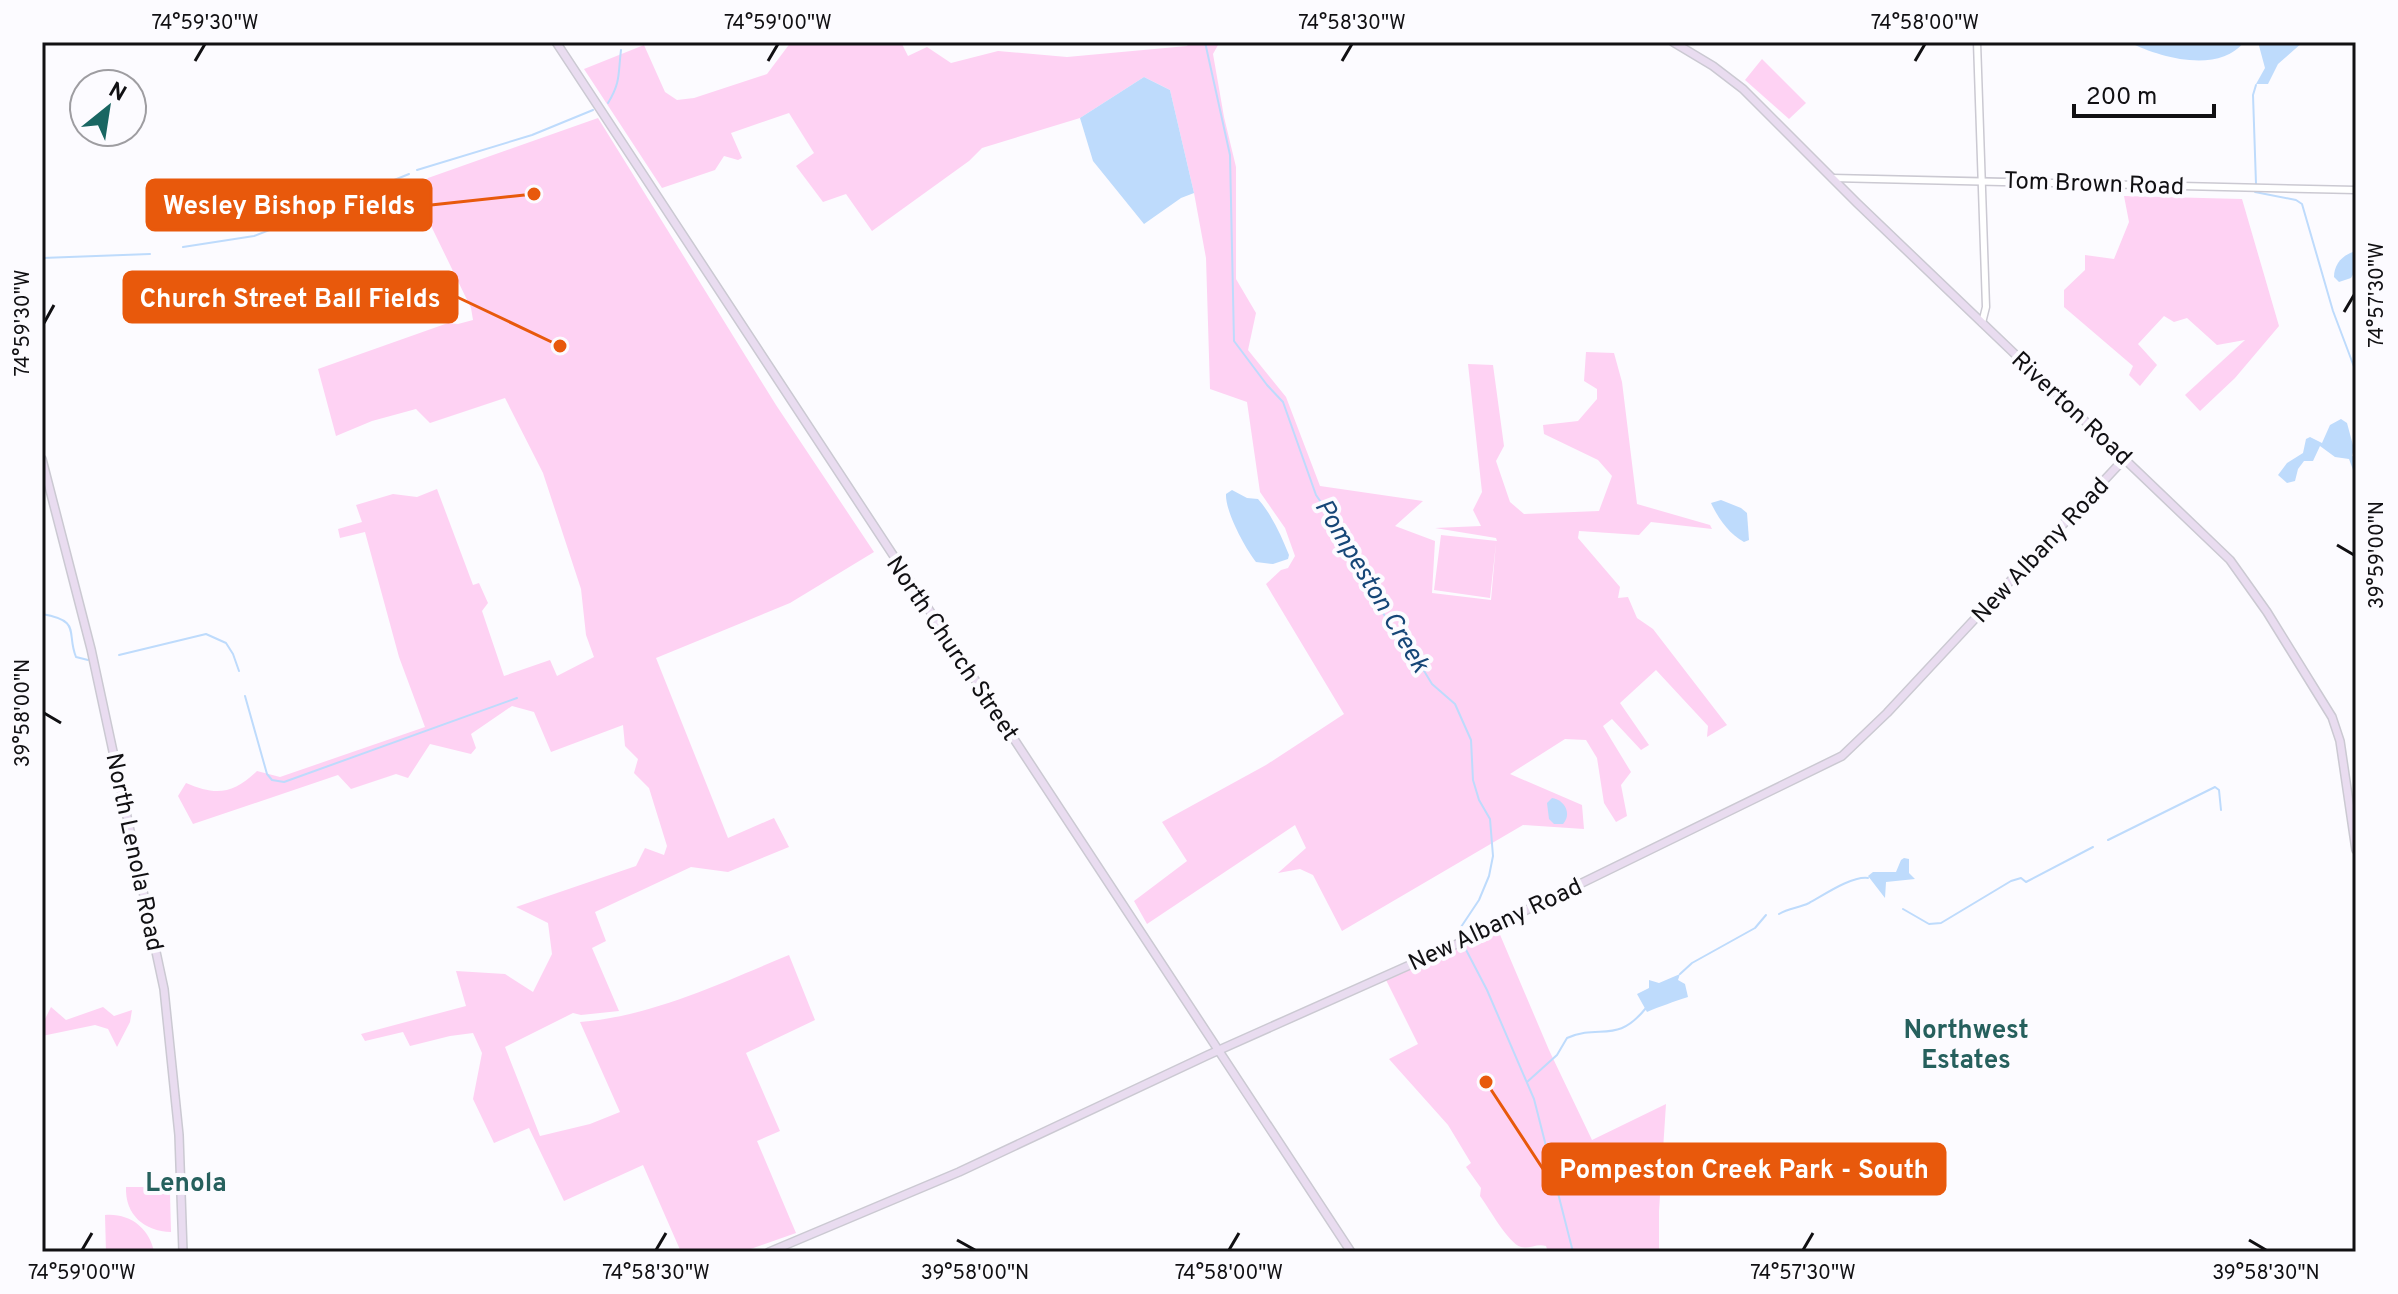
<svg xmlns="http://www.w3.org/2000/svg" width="2398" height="1294" font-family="Overpass,sans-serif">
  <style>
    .green { fill: #fed2f3 }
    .water { fill: #bedbfc }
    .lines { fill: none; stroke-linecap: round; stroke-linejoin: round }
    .stream { stroke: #bedbfc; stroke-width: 2 }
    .tertiary-casing { stroke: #cbc9d2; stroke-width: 9 }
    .secondary-casing { stroke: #cbc9d2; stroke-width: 10 }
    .tertiary { stroke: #fff; stroke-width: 6 }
    .secondary { stroke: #e9dcf0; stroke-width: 7 }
    .ticks { fill: none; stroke: #111013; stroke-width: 3 }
    .labels { text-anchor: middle; stroke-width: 8; stroke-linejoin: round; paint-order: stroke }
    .street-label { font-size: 24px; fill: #111013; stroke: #fcfbff }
    .water-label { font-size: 26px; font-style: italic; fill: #164677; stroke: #fcfbff }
    .neighbourhood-label { font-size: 26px; font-weight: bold; fill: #26605d; stroke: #fcfbff }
    .leader { fill: none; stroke: #e8590c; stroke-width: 3 }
    .callout-dot { fill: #e8590c; stroke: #fcfbff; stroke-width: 3 }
    .callout { fill: #e8590c; stroke: #e8590c; stroke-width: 3 }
    .callout-label { font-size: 26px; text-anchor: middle; font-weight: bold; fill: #fff }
    .neatline { fill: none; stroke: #111013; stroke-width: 3 }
    .ticks-label { font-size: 20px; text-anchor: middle; fill: #111013 }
  </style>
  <rect width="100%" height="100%" fill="#fcfbff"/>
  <!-- green -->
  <g class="green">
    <path d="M791,42H901L908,56L927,47L951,63L998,51L1067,57L1187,46L1190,42H1216L1218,45L1213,54L1224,117L1236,167V279L1256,313L1248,350L1286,397L1320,486L1423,501L1395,526L1435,541L1432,593L1491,600L1496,543L1490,598L1434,590L1441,535L1497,541L1496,538L1435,528L1481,526L1473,510L1482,492L1468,364L1493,365L1504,446L1496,461L1510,502L1524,514L1599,511L1612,476L1598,460L1544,434L1543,425L1578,421L1597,399V389L1584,381L1586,352L1614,353L1622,382L1637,504L1710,525L1712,529L1651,522L1639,535L1579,531L1578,538L1620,587L1618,598L1628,597L1637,618L1653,629L1727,725L1707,737L1708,726L1656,670L1620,703L1649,745L1641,750L1612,719L1603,726L1631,772L1621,785L1627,816L1616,822L1604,803L1597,758L1586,740L1565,739L1510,774L1582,805L1584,829L1523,825L1342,931L1313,875L1300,869L1278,873L1306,848L1295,825L1147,924L1134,901L1187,861L1162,822L1266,765L1344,714L1266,584L1281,570L1288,568L1295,556L1285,528L1260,492L1247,402L1210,389L1206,258L1194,193L1170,90L1144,77L1080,118L982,148L969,161L872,231L846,194L823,202L796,166L814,153L789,113L731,133L742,158L738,160L724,156L715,170L662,188L584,69L644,45L665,92L677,100L694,98L767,74Z"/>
    <path d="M1762,59L1806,103L1789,119L1745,80Z"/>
    <path d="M598,118L776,405L874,552L790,603L656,658L728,838L774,818L789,847L728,872L691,867L595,912L606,941L592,948L619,1011L581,1015L573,1013L505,1047L540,1136L590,1124L620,1112L580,1022C653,1016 723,982 789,955L815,1020L746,1053L780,1131L757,1141L796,1233L742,1252H681L643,1165L564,1201L529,1128L494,1143L473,1099L482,1053L473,1033L450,1036L410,1046L403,1032L365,1041L361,1034L466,1006L456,971L505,974L533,992L552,954L548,923L516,907L636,866L645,848L664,855L667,846L649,788L634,773L638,759L625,746L623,725L551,752L534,712L512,706L471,734L476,748L471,754L430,744L408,778L396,774L351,789L338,775L193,824L178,796L186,783C216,796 233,794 257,771L280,777L425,727L399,657L365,532L340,538L338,529L362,522L356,505L393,494L417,497L437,489L473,585L479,583L488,603L482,611L504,676L550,660L557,676L594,657L586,635L581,589L543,473L505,398L430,423L416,409L372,421L336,436L318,369L448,323L458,324L473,320L471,308L416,195L428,178Z"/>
    <path d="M2124,196L2242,199L2279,326L2235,378L2200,411L2185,395L2245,340L2217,345L2187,318L2174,322L2164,316L2138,344L2157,365L2140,386L2129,375L2133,366L2064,307V290L2085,270V255L2114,259L2129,222Z"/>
    <path d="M1498,930L1549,1050L1592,1140L1666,1104L1659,1211V1252H1548L1546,1246C1537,1243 1530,1249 1521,1247C1508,1243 1489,1208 1480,1196L1481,1188L1466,1167L1471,1163L1448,1125L1389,1059L1418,1044L1386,980Z"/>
    <path d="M51,1007L66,1020L103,1007L114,1016L132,1010L130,1022L117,1047L108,1029L95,1025L42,1036V1025Z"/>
    <path d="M126,1187H163L170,1193L171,1232C144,1231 125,1215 126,1187Z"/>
    <path d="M105,1215C130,1213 149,1228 154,1252H106Z"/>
  </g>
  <!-- water -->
  <g class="water">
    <path d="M2129,42H2244C2219,74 2160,58 2129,42Z"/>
    <path d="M2258,42H2303L2278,64L2268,84H2256L2265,68Z"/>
    <path d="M1144,77L1170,90L1194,193L1181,198L1144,224L1093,161L1080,118Z"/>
    <path d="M2356,251V269L2351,278L2339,282L2334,277C2334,263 2344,254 2356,251Z"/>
    <path d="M2341,419L2347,423L2354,449L2352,456L2356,457V478L2349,459L2335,457L2320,446L2313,461H2304L2298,469L2295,481L2287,483L2278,475L2287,463L2303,453L2306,439L2310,437L2322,443L2330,425Z"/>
    <path d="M1232,490L1247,498L1258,499C1272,515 1281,535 1289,555L1288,559L1273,564L1256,562C1245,548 1225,511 1226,494Z"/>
    <path d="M1721,500L1741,508L1747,513L1749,540L1744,542C1729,534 1718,518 1711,503Z"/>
    <path d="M1552,798C1565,800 1572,814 1563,824H1554L1549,819L1547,803Z"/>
    <path d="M1904,858L1909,859V873L1915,879L1886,882L1885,898L1868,876L1873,872H1896L1901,860Z"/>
    <path d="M1680,974L1678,980L1685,984L1688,997C1673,1002 1661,1006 1647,1012L1637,994L1649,988V980L1659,983Z"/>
  </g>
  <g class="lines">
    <!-- stream -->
    <g class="stream">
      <path d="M1205,42L1230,155L1234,341L1267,385L1283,402L1316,495L1352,547L1369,591L1390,624L1404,638L1432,684L1455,704L1471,740L1473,780L1479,800L1490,819L1493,856L1489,876L1479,900L1459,930L1461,938"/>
      <path d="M608,103C621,82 618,73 621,50"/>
      <path d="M417,170L532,135L593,110"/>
      <path d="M2256,184L2253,95L2256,85"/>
      <path d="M2255,192L2296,200L2302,204L2333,311L2356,372"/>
      <path d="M183,247L254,236L282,225L292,218L325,208L409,174"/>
      <path d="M42,258L150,254"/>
      <path d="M42,614C82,621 66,632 76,657L88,660"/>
      <path d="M119,655L206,634L226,643L233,654L239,671"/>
      <path d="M245,696L267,774L272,780L284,782L517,698"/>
      <path d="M2108,840L2215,787L2219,790L2221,810"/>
      <path d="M1903,909L1929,924L1941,923L2011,881L2021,878L2026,882L2093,847"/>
      <path d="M1779,914C1789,908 1799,908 1809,903C1824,895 1851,876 1868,878"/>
      <path d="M1463,944L1487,990L1534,1099L1573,1252"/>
      <path d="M1680,974L1692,963L1755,928L1766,915"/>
      <path d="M1527,1082L1557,1055L1567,1038C1601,1023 1616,1045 1646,1008"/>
    </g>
    <defs>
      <g id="tertiary">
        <path d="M1977,42L1986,307L1982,323"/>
        <path d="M1832,178L2356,190"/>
      </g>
      <g id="secondary">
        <path d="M556,42L1351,1252"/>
        <path d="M1673,42L1713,66L1743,89L1857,203L2230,560L2267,612L2332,717L2340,741L2356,850"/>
        <path d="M42,459L91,649L164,989L179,1135L183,1252"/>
        <path d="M769,1252L959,1172L1208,1055L1459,943L1842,756L1887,713L2125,458"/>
      </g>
    </defs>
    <!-- tertiary casing -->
    <use href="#tertiary" class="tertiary-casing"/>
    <!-- secondary casing -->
    <use href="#secondary" class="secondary-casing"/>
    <!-- tertiary -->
    <use href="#tertiary" class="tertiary"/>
    <!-- secondary -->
    <use href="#secondary" class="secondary"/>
  </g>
  <!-- ticks -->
  <path class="ticks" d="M195,61L205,44M768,61L778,44M1342,61L1352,44M1915,61L1925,44M2344,312L2354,295M44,323L54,305M2337,545L2354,555M44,713L61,723M957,1240L975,1250M2249,1240L2266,1250M82,1250L92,1233M656,1250L666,1233M1229,1250L1239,1233M1803,1250L1813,1233"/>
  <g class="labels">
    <!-- street labels -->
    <g class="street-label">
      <text transform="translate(2094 183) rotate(2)" y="8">Tom Brown Road</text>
      <text transform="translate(2072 408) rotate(43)" y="8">Riverton Road</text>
      <text transform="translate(2040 550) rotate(-47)" y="8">New Albany Road</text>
      <text transform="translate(953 648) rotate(56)" y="8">North Church Street</text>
      <text transform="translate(135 852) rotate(78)" y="8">North Lenola Road</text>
      <text transform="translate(1495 924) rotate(-25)" y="8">New Albany Road</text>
    </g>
    <!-- water labels -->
    <g class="water-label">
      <text transform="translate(1373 585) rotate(59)" y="9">Pompeston Creek</text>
    </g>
    <!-- neighbourhood labels -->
    <g class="neighbourhood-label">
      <text x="1966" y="1038">Northwest<tspan x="1966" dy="30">Estates</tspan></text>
      <text x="186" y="1191">Lenola</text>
    </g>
  </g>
  <!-- callouts -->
  <path class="leader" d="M534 194L431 205M560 346L457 297M1486 1082L1543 1169"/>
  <g class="callout-dot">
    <circle cx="534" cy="194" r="8"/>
    <circle cx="560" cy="346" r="8"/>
    <circle cx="1486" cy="1082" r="8"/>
  </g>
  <g class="callout">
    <rect x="147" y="180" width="284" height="50" rx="8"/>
    <rect x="124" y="272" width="333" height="50" rx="8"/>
    <rect x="1543" y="1144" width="402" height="50" rx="8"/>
  </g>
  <g class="callout-label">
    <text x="289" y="214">Wesley Bishop Fields</text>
    <text x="290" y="307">Church Street Ball Fields</text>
    <text x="1744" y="1178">Pompeston Creek Park - South</text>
  </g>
  <!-- border -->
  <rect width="2398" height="1294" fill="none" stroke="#fcfbff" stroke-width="88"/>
  <!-- north arrow -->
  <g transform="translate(108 108) rotate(30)"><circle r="38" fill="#fcfbff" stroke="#9e9da1" stroke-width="2"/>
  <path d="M0-6L14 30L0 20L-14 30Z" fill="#196662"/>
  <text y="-12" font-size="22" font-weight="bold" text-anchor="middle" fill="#111013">N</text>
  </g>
  <!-- scale -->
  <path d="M2074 104v12h140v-12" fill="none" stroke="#111013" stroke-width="4"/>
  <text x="2086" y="104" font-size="24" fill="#111013" stroke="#fcfbff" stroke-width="6" paint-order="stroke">200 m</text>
  <rect x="44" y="44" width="2310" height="1206" class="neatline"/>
  <g class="ticks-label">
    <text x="205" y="29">74°59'30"W</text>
    <text x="778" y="29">74°59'00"W</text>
    <text x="1352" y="29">74°58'30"W</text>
    <text x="1925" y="29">74°58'00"W</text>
    <text transform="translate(2376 295) rotate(-90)" y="7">74°57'30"W</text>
    <text transform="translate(22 323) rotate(-90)" y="7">74°59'30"W</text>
    <text transform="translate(2376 555) rotate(-90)" y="7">39°59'00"N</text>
    <text transform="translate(22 713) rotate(-90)" y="7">39°58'00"N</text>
    <text x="82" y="1279">74°59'00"W</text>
    <text x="656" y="1279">74°58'30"W</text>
    <text x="975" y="1279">39°58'00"N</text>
    <text x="1229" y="1279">74°58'00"W</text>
    <text x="1803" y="1279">74°57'30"W</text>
    <text x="2266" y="1279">39°58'30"N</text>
  </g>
</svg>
